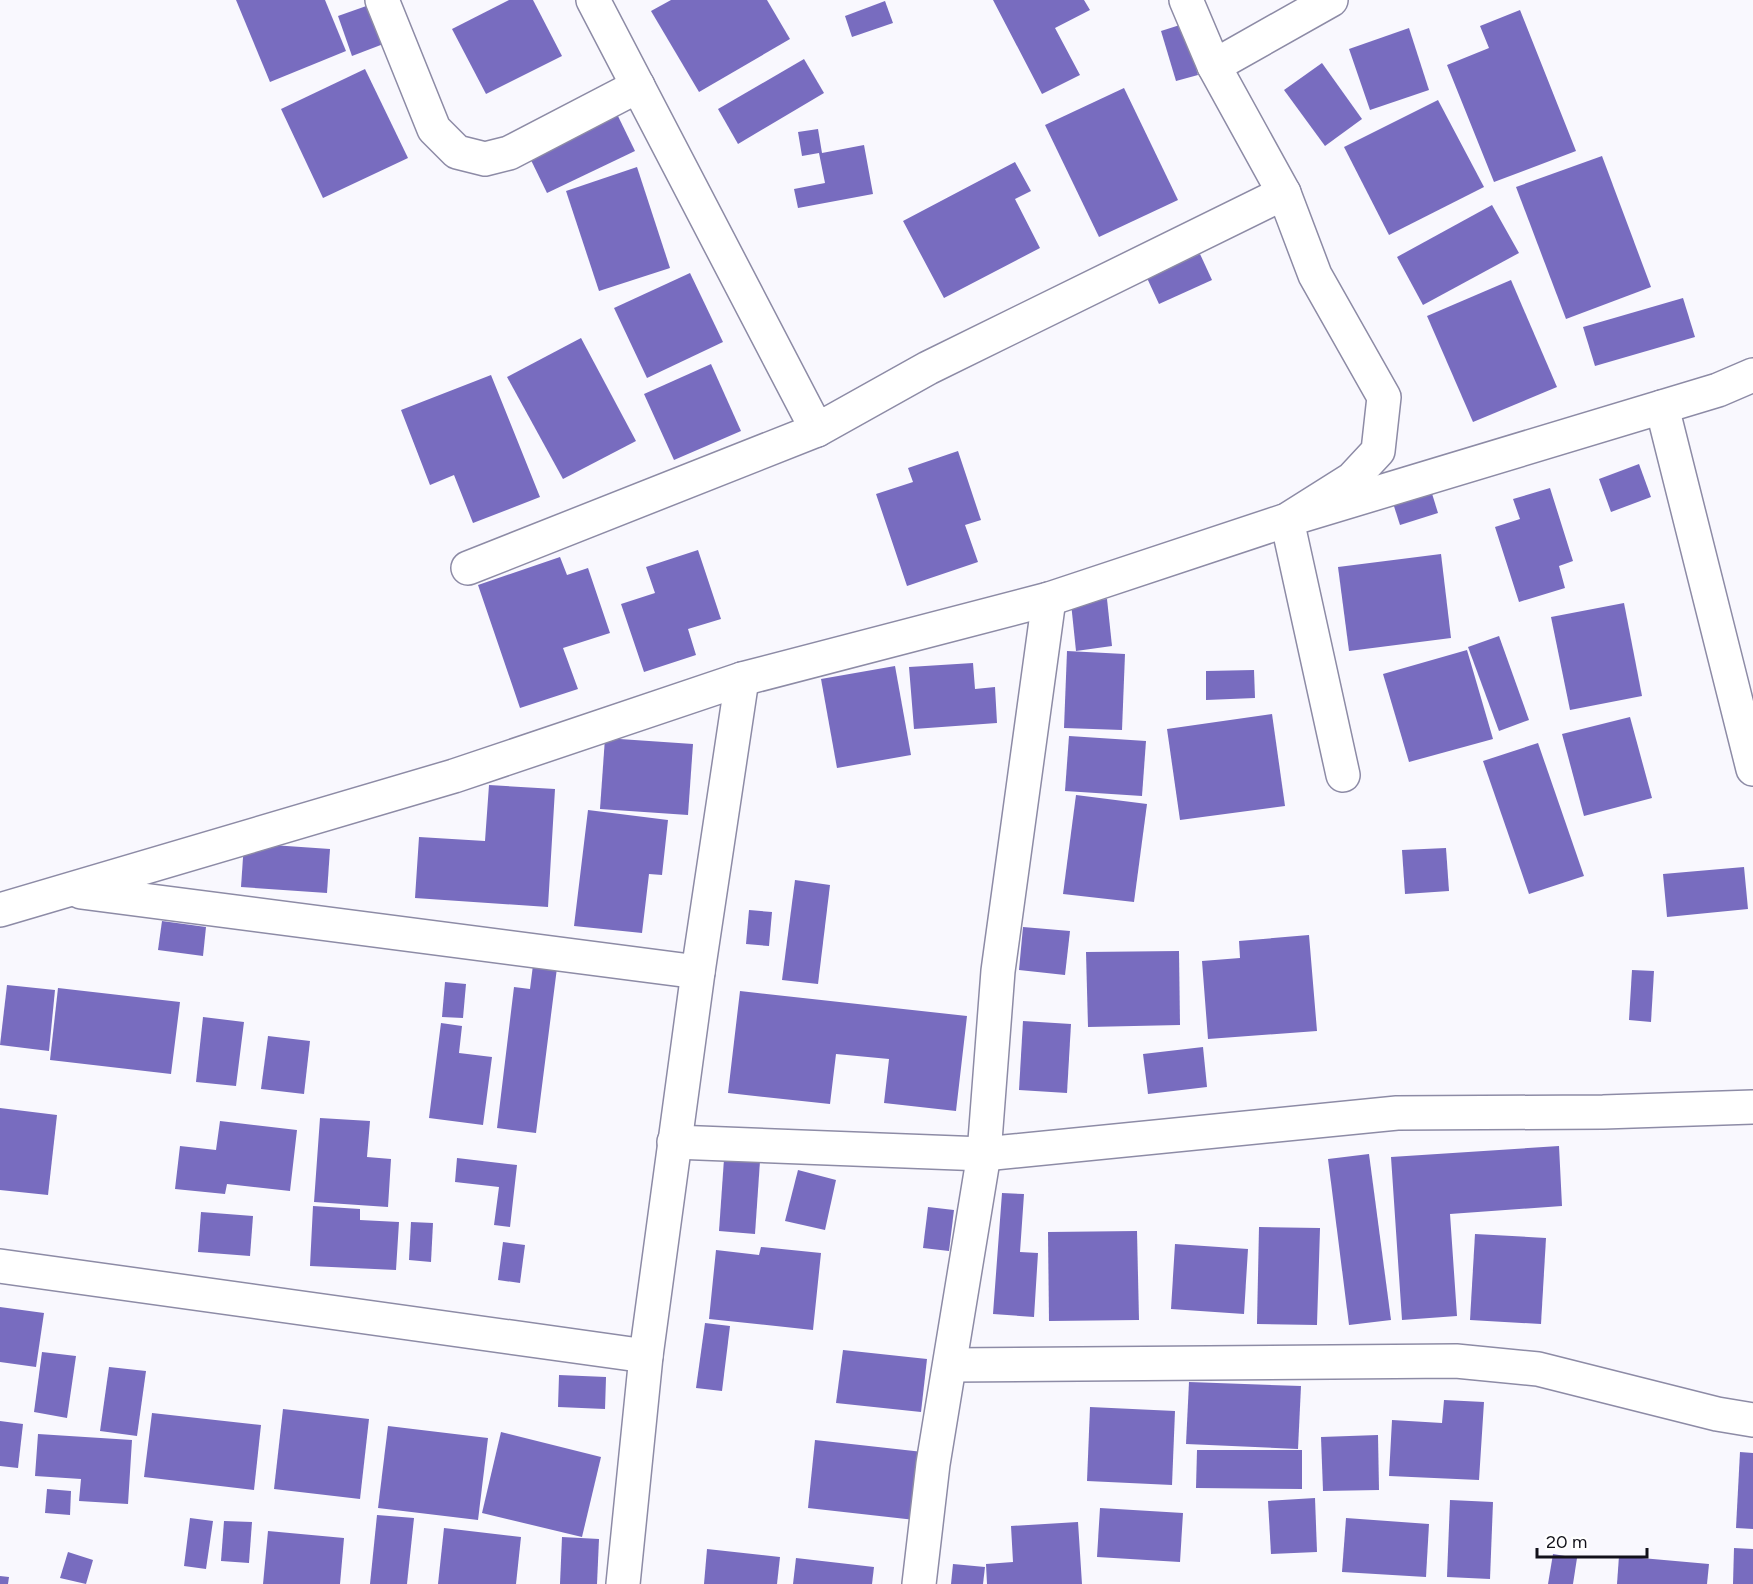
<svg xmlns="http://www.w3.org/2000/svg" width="1753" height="1584" font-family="Figtree,sans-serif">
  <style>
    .building { fill: #786cbf }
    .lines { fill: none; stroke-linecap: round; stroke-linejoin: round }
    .minor-casing { stroke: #8d8ba6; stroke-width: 36 }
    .minor { stroke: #fff; stroke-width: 33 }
  </style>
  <rect width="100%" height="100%" fill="#f9f8fe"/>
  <!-- building -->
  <g class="building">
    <path d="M236,0H325L346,51L270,82Z"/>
    <path d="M509,0H533L562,56L486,94L452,29Z"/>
    <path d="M671,0H767L790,39L699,92L651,11Z"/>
    <path d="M993,0H1084L1090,10L1055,28L1080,75L1042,94Z"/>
    <path d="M885,1L893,23L852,37L845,16Z"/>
    <path d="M372,4L386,43L352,56L338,16Z"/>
    <path d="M1520,10L1576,151L1494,182L1447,65L1489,48L1480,26Z"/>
    <path d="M1183,24L1198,75L1176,81L1161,31Z"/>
    <path d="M1409,28L1429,90L1370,110L1349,49Z"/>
    <path d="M804,59L824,93L738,144L718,109Z"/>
    <path d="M1322,63L1362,119L1325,146L1284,90Z"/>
    <path d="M365,69L408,158L323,198L281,109Z"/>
    <path d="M1124,88L1178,200L1099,237L1045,125Z"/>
    <path d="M1438,100L1484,187L1389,235L1344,147Z"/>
    <path d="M616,112L635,151L547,193L528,154Z"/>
    <path d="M818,129L822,153L864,145L873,194L798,208L794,189L825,183L819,153L802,156L798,132Z"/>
    <path d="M1602,156L1651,287L1566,319L1516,187Z"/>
    <path d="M1015,162L1031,191L1015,199L1040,248L944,298L903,221Z"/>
    <path d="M637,167L670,268L599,291L566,191Z"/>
    <path d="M1492,205L1519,253L1423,305L1397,257Z"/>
    <path d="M1200,254L1212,280L1159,304L1147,278Z"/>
    <path d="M690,273L723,342L647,378L614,308Z"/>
    <path d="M1511,280L1557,387L1473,422L1427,316Z"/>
    <path d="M1683,298L1695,337L1595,366L1583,327Z"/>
    <path d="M581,338L636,441L563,479L507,377Z"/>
    <path d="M711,364L741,431L674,460L644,394Z"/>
    <path d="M491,375L540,497L473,523L454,475L430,485L401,410Z"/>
    <path d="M958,451L981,520L965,525L978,562L907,586L876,494L913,482L908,468Z"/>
    <path d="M1639,464L1651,497L1611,512L1599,479Z"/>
    <path d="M1430,487L1438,513L1400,525L1392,500Z"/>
    <path d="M1550,488L1573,561L1559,566L1565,588L1519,602L1495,527L1520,519L1513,499Z"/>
    <path d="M698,550L721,619L688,629L696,655L644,672L621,604L655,593L646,567Z"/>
    <path d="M1441,554L1451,638L1349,651L1338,567Z"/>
    <path d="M560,557L567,575L588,568L610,633L563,648L578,689L520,708L478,585Z"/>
    <path d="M1107,599L1112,646L1076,651L1071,603Z"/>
    <path d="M1624,603L1642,696L1570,710L1551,617Z"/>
    <path d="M1499,636L1529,720L1499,731L1468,647Z"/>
    <path d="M1467,650L1493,739L1409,762L1383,674Z"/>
    <path d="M1067,651L1125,654L1122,730L1064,728Z"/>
    <path d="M973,663L975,689L995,687L997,723L914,729L909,667Z"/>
    <path d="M895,666L911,755L837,768L821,679Z"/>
    <path d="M1254,670L1255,698L1206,700V671Z"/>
    <path d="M1272,714L1285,806L1180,820L1167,729Z"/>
    <path d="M1630,717L1652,798L1584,816L1562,734Z"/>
    <path d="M1069,736L1146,741L1142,796L1065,791Z"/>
    <path d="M605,738L693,744L688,815L600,809Z"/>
    <path d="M1538,743L1584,876L1529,894L1483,761Z"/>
    <path d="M489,785L555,789L548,907L415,898L419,837L485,841Z"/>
    <path d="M1076,795L1147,804L1134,902L1063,894Z"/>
    <path d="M588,810L668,820L662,875L649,874L642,933L574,926Z"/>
    <path d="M244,843L330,849L327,893L241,887Z"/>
    <path d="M1446,848L1449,891L1405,894L1402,850Z"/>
    <path d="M1744,867L1748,909L1667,917L1663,874Z"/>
    <path d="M795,880L830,885L818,984L782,980Z"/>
    <path d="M749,910L772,912L769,946L746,944Z"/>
    <path d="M162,921L206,927L203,956L158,950Z"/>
    <path d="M1023,927L1070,931L1065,975L1019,970Z"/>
    <path d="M1309,935L1317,1031L1208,1039L1202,961L1240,958L1239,941Z"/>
    <path d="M1179,951L1180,1025L1088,1027L1086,952Z"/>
    <path d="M534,957L558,960L536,1133L497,1128L514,987L530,989Z"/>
    <path d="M1632,970L1654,971L1651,1022L1629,1020Z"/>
    <path d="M445,982L466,984L463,1018L442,1017Z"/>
    <path d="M7,985L55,990L49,1051L0,1045Z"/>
    <path d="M58,988L180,1002L171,1074L50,1060Z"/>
    <path d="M740,991L967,1016L956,1111L884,1103L889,1059L836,1054L830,1104L728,1093Z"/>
    <path d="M203,1017L244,1022L236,1086L196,1082Z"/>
    <path d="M1023,1021L1071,1024L1067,1093L1019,1090Z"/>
    <path d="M441,1023L462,1026L459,1053L492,1057L483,1125L429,1118Z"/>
    <path d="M268,1036L310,1041L304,1094L261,1089Z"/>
    <path d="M1203,1047L1207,1087L1148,1094L1143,1054Z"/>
    <path d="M0,1108L57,1115L48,1195L0,1190Z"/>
    <path d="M320,1118L370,1121L367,1157L391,1159L388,1207L314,1202Z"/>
    <path d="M220,1121L297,1130L290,1191L227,1184L225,1194L175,1189L180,1146L216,1150Z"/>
    <path d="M1559,1146L1562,1206L1450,1214L1457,1316L1402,1320L1391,1157Z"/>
    <path d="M1369,1154L1391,1320L1349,1325L1328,1159Z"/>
    <path d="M457,1158L517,1165L510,1227L494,1225L499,1187L455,1182Z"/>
    <path d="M724,1159L760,1161L755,1234L719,1231Z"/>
    <path d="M798,1170L836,1180L825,1230L785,1221Z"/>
    <path d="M1002,1193L1024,1194L1020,1252L1038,1253L1034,1317L993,1314Z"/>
    <path d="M313,1206L360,1209V1220L399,1222L396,1270L310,1266Z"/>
    <path d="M928,1207L954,1210L949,1251L923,1248Z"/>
    <path d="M201,1212L253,1216L250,1256L198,1252Z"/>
    <path d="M411,1222L433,1223L431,1262L409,1260Z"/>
    <path d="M1259,1227L1320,1228L1317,1325L1257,1324Z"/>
    <path d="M1137,1231L1139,1320L1049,1321L1048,1232Z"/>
    <path d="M1475,1234L1546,1238L1541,1324L1470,1320Z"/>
    <path d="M503,1242L525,1245L520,1283L498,1280Z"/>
    <path d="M1175,1244L1248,1249L1244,1314L1171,1309Z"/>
    <path d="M761,1247L821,1253L813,1330L709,1319L716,1250L759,1255Z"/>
    <path d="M0,1307L44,1313L36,1367L0,1362Z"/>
    <path d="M705,1323L730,1326L722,1391L696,1388Z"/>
    <path d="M843,1350L927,1359L921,1412L836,1403Z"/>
    <path d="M42,1352L76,1356L67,1418L34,1412Z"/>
    <path d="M109,1367L146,1371L137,1436L100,1431Z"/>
    <path d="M559,1375L606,1377L605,1409L558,1407Z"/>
    <path d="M1189,1382L1301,1386L1298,1449L1186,1444Z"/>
    <path d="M1444,1400L1484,1402L1479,1480L1389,1476L1392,1420L1442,1423Z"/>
    <path d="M1090,1407L1175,1411L1172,1485L1087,1481Z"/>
    <path d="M283,1409L369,1419L360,1499L274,1489Z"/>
    <path d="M152,1413L261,1425L254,1490L144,1477Z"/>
    <path d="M0,1421L23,1424L18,1468L0,1466Z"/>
    <path d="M388,1426L488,1438L478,1520L378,1508Z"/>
    <path d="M501,1432L601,1457L582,1537L482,1513Z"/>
    <path d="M38,1434L132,1440L128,1504L79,1501L81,1479L35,1476Z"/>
    <path d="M1378,1435L1379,1490L1323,1491L1321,1437Z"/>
    <path d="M815,1440L923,1452L915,1520L808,1508Z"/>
    <path d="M1197,1450H1302V1489L1196,1488Z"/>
    <path d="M1740,1452L1753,1453V1529L1736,1528Z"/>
    <path d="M47,1489L71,1491L70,1515L45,1513Z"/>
    <path d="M1315,1498L1317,1552L1271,1554L1268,1501Z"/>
    <path d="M1450,1500L1493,1502L1490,1579L1447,1577Z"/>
    <path d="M1100,1508L1183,1513L1180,1562L1097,1557Z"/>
    <path d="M377,1515L414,1518L407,1584H370Z"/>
    <path d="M190,1518L213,1521L206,1569L184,1566Z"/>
    <path d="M1346,1518L1429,1524L1426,1577L1342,1572Z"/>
    <path d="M224,1521L252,1522L249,1563L221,1561Z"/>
    <path d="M1078,1522L1082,1584H987L986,1564L1013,1562L1011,1526Z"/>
    <path d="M444,1528L521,1537L516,1584H438Z"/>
    <path d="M268,1531L344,1538L340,1584H263Z"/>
    <path d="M562,1537L599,1539L597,1584H560Z"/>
    <path d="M1734,1548L1753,1549V1584H1733Z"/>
    <path d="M707,1549L780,1557L777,1584H704Z"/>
    <path d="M68,1552L93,1560L86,1584L60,1578Z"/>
    <path d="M1553,1554L1577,1558L1573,1584H1548Z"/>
    <path d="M1619,1556L1709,1564L1707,1584H1617Z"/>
    <path d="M796,1558L874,1567L872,1584H793Z"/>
    <path d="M953,1564L985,1567L983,1584H951Z"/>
    <path d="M0,1576L9,1577L8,1584H0Z"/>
  </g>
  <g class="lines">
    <defs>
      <g id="minor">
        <path d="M382,0L434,129L457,152L485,159L509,153L638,86"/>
        <path d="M593,0L817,430L928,368L1284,193"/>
        <path d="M1214,66L1331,0"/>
        <path d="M1662,407L1753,769"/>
        <path d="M468,568L817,430"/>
        <path d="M1343,775L1287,520L1718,390L1753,375"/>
        <path d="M81,892L698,972"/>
        <path d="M0,910L454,776L742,679L1049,599L1287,520L1352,479L1378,451L1384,397L1315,275L1284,193L1214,66L1186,0"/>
        <path d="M674,1142L984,1154L1397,1113L1603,1112L1753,1107"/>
        <path d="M0,1266L646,1356L698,972L742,679"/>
        <path d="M950,1365L1456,1361L1538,1369L1717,1414L1753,1420"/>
        <path d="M623,1584L646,1356"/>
        <path d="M919,1584L933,1464L984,1154L998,971L1049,599"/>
      </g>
    </defs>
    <!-- minor casing -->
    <use href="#minor" class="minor-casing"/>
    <!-- minor -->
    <use href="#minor" class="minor"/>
  </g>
  <!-- scale -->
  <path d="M1537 1548v9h110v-9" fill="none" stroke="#12111a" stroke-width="3"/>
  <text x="1546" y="1548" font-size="18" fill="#12111a" stroke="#ffffff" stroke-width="4.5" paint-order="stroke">20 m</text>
</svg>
